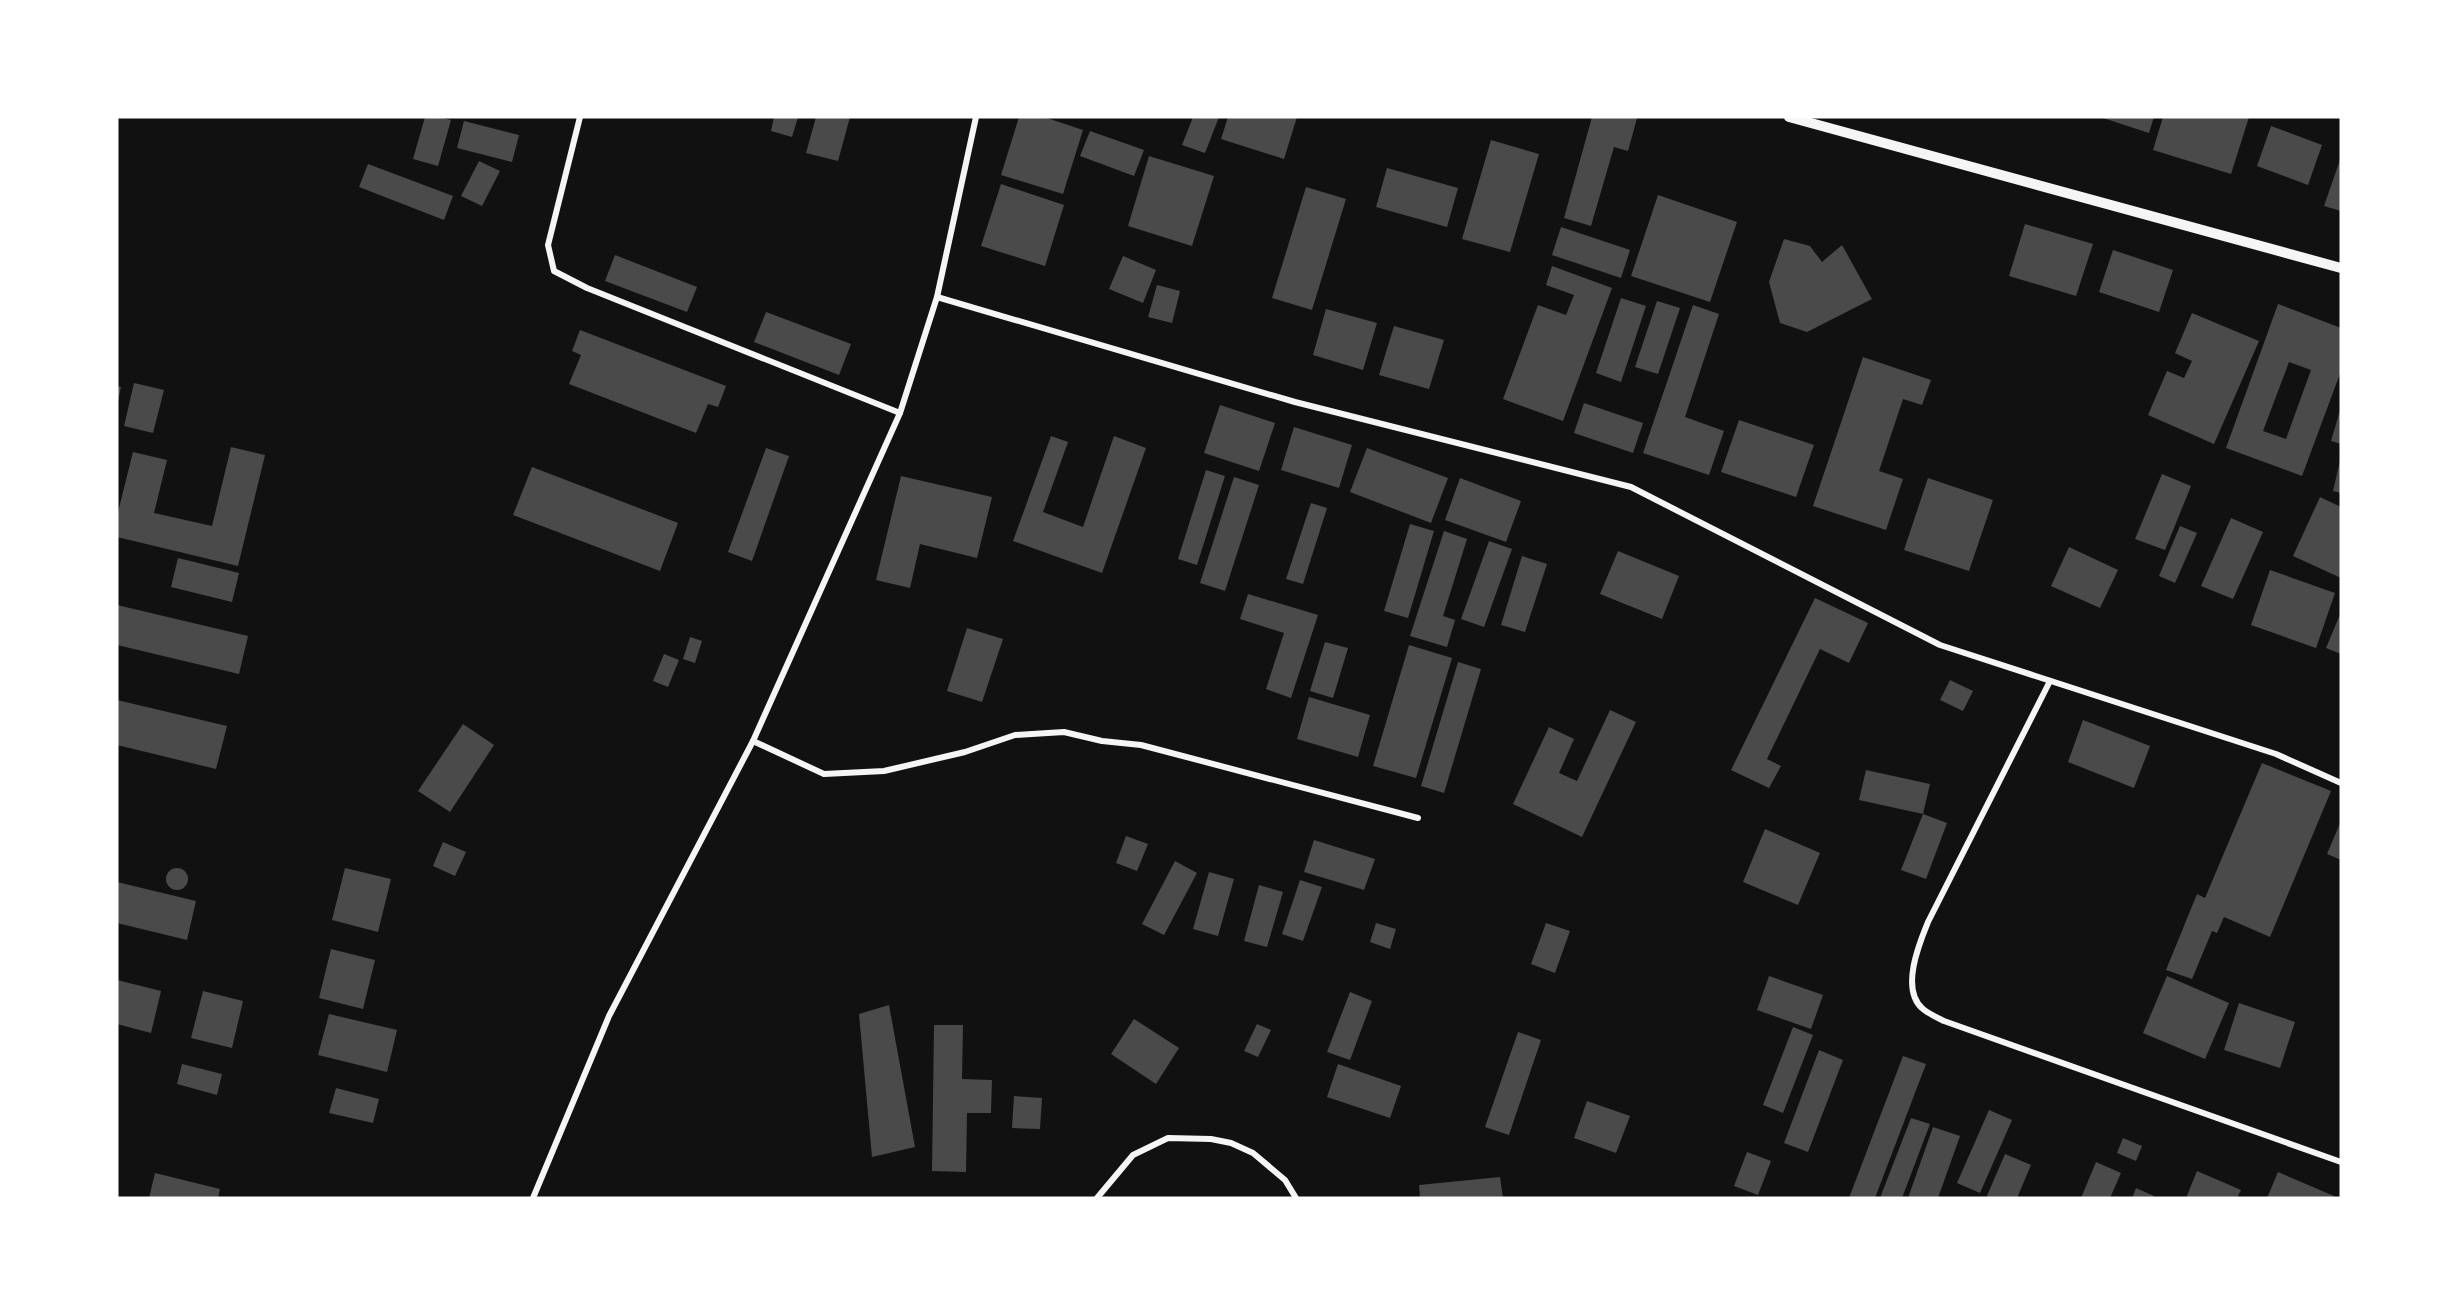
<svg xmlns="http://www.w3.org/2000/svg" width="2458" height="1315" font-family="Commissioner,sans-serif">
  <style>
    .building { fill: #4a4a4a; fill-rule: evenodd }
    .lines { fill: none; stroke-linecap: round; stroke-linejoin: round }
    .minor { stroke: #f5f5f5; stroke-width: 6 }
    .tertiary { stroke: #f5f5f5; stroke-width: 10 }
  </style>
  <rect width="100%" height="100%" fill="#111"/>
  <!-- building -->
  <g class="building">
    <path d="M425,117H439L451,120L438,166L413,159Z"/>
    <path d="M774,117H798L792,137L771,131Z"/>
    <path d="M816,117H850L838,161L806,153Z"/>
    <path d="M1019,117H1044L1083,130L1063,194L1001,175Z"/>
    <path d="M1193,117H1219L1205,153L1182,145Z"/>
    <path d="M1228,117H1297L1284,159L1221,139Z"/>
    <path d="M1592,117L1637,118L1628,151L1614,147L1591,226L1564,218Z"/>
    <path d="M2100,117H2154L2149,133Z"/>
    <path d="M2163,117H2249L2231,174L2153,150Z"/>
    <path d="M464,121L519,135L512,162L457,148Z"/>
    <path d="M2271,126L2322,145L2308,185L2257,166Z"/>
    <path d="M1090,131L1144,150L1134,176L1080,156Z"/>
    <path d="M1491,140L1539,154L1510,252L1462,239Z"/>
    <path d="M1149,156L1214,176L1192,246L1128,226Z"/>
    <path d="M2341,157V211L2324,206Z"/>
    <path d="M479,161L500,171L482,206L461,196Z"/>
    <path d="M368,164L453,196L444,220L359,187Z"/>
    <path d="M1387,168L1458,188L1447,227L1376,207Z"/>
    <path d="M1001,184L1064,205L1045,266L981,246Z"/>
    <path d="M1306,187L1346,199L1312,310L1272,298Z"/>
    <path d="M1658,195L1737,222L1710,302L1631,276Z"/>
    <path d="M2025,224L2093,244L2076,296L2009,276Z"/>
    <path d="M1561,227L1630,250L1621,278L1552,255Z"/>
    <path d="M1784,239L1810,246L1822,262L1842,245L1872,299L1807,332L1780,323L1769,282Z"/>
    <path d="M2113,250L2173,270L2159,312L2099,292Z"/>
    <path d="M615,255L697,287L687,312L605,281Z"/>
    <path d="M1123,256L1156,270L1143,303L1109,289Z"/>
    <path d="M1552,266L1612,288L1563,421L1503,399L1538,305L1566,315L1574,295L1546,285Z"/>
    <path d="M1157,285L1180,291L1172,323L1148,317Z"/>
    <path d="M1621,298L1646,306L1621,382L1596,373Z"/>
    <path d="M1657,301L1680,308L1658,374L1635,367Z"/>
    <path d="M2278,304L2341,328V371L2302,476L2226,448ZM2289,362L2311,370L2286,439L2263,431Z"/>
    <path d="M1693,305L1719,314L1685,417L1724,431L1709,475L1643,453Z"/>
    <path d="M1326,309L1377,323L1363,370L1313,355Z"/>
    <path d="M766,312L851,344L839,375L754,342Z"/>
    <path d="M2192,313L2259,341L2214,444L2148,415L2167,371L2184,378L2192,361L2175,353Z"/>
    <path d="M1394,326L1444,340L1429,389L1379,375Z"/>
    <path d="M580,330L726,386L718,407L708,404L696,433L569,384L581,355L572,351Z"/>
    <path d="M1863,357L1931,380L1922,405L1903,399L1879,471L1903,479L1886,530L1813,506Z"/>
    <path d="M134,383L164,390L153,433L124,426Z"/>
    <path d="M117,386L121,387L118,401H117Z"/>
    <path d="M1584,403L1643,423L1633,453L1574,433Z"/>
    <path d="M1220,405L1275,423L1259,471L1204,453Z"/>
    <path d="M2341,407V444L2331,441Z"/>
    <path d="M1739,420L1814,445L1796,497L1721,472Z"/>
    <path d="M1294,427L1352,445L1339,488L1281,470Z"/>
    <path d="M1051,436L1068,442L1043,512L1083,527L1114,436L1146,448L1102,573L1013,541Z"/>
    <path d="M231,447L265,455L238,566L117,537V516L133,452L167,460L154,513L212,526Z"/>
    <path d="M766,448L789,456L752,561L728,552Z"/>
    <path d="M1367,448L1448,478L1431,523L1350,492Z"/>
    <path d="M2340,461H2341V493L2333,491Z"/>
    <path d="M532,467L678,523L660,571L513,515Z"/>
    <path d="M1206,470L1225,476L1197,565L1178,559Z"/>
    <path d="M2162,474L2191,486L2165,550L2135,539Z"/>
    <path d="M901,476L992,497L977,558L920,544L910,588L876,580Z"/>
    <path d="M1234,477L1259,485L1225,591L1200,583Z"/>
    <path d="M1460,478L1521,501L1506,542L1445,520Z"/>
    <path d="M1928,478L1993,500L1969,571L1904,550Z"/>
    <path d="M2320,497L2341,507V578L2293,556Z"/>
    <path d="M1311,503L1327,508L1303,584L1286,579Z"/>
    <path d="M2231,518L2263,532L2233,599L2201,586Z"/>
    <path d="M1410,524L1434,531L1408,618L1384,611Z"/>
    <path d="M2180,526L2197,533L2175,583L2159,576Z"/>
    <path d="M1444,531L1467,539L1443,616L1455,620L1447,647L1410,636Z"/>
    <path d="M1489,541L1512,549L1484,627L1461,619Z"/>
    <path d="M2069,547L2118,570L2100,608L2051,586Z"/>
    <path d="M1618,551L1679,576L1662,619L1600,594Z"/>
    <path d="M1522,556L1547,564L1525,632L1501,625Z"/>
    <path d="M178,558L239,573L232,602L171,587Z"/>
    <path d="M2270,570L2335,593L2316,648L2251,625Z"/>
    <path d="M1248,594L1318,615L1291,698L1266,689L1284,633L1240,619Z"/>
    <path d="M1815,598L1868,623L1849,663L1820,649L1767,759L1781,766L1769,788L1731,770Z"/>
    <path d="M117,605L248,636L239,674L117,645Z"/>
    <path d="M2341,612V654L2326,648Z"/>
    <path d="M967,628L1003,639L982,702L947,691Z"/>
    <path d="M690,637L702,641L695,663L683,659Z"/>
    <path d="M1325,642L1348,648L1333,698L1310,691Z"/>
    <path d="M1409,645L1452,658L1416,778L1373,766Z"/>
    <path d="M664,654L679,660L668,687L653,681Z"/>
    <path d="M1458,662L1481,669L1444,793L1421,786Z"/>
    <path d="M1950,680L1973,691L1963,711L1940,700Z"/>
    <path d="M1309,697L1370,715L1358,757L1297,739Z"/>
    <path d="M117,700L227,726L216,769L117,745Z"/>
    <path d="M1610,710L1636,722L1582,837L1513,804L1549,727L1574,739L1559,773L1577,781Z"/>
    <path d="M2083,720L2150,746L2134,788L2068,762Z"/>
    <path d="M463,724L494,745L450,812L418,791Z"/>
    <path d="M2262,763L2331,791L2270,937L2224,917L2217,933L2212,931L2192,979L2166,970L2197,894L2205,898Z"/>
    <path d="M1866,770L1930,784L1923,814L1859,800Z"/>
    <path d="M1923,814L1947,823L1926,879L1901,870Z"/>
    <path d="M2341,821V860L2327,854Z"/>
    <path d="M1765,829L1820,853L1798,905L1743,882Z"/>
    <path d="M1126,836L1148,844L1137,871L1116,863Z"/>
    <path d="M1314,840L1375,859L1364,890L1304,872Z"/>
    <path d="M443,842L466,852L455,876L433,866Z"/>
    <path d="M1175,861L1197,873L1164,935L1142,924Z"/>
    <path d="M345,868L391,879L378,932L332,920Z"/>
    <circle cx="177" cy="879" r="11"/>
    <path d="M1209,872L1234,879L1218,936L1193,929Z"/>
    <path d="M1300,880L1322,887L1303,941L1282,934Z"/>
    <path d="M117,882L196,901L187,940L117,923Z"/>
    <path d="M1259,885L1283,892L1267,947L1244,941Z"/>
    <path d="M1376,923L1396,929L1390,949L1370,942Z"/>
    <path d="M1546,923L1570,931L1555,973L1531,964Z"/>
    <path d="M331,949L375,960L363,1009L319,998Z"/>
    <path d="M1769,976L1823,995L1811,1029L1757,1010Z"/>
    <path d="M2167,976L2229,1003L2205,1059L2143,1033Z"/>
    <path d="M117,980L161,991L151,1033L117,1024Z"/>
    <path d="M203,991L243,1001L232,1048L191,1038Z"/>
    <path d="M1350,992L1372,1001L1350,1060L1327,1052Z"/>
    <path d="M2239,1003L2295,1022L2280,1068L2224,1050Z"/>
    <path d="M889,1005L915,1147L872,1157L859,1014Z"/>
    <path d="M329,1014L397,1030L387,1072L318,1055Z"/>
    <path d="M1134,1019L1179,1048L1156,1084L1111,1054Z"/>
    <path d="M1257,1024L1271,1030L1258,1057L1244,1051Z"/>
    <path d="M934,1025H963L962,1079L992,1080L991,1113H967L966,1172L932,1171Z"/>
    <path d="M1793,1027L1813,1035L1783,1113L1763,1105Z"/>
    <path d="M1518,1032L1541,1040L1509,1135L1485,1127Z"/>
    <path d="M1819,1050L1843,1060L1808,1152L1784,1143Z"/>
    <path d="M1903,1056L1926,1064L1875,1198H1849Z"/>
    <path d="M182,1064L222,1074L217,1095L177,1084Z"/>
    <path d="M1338,1064L1401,1086L1390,1118L1327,1097Z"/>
    <path d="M336,1088L379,1099L373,1123L329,1113Z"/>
    <path d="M1014,1096L1042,1098L1040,1129L1012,1128Z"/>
    <path d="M1587,1101L1630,1116L1616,1153L1574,1138Z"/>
    <path d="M1989,1110L2012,1120L1980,1193L1957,1183Z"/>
    <path d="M1911,1118L1930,1124L1902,1198H1880Z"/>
    <path d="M1933,1127L1960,1136L1938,1198H1908Z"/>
    <path d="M2123,1138L2142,1146L2136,1161L2117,1153Z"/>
    <path d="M1747,1152L1771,1161L1758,1195L1734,1186Z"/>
    <path d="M2005,1154L2031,1165L2017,1198H1986Z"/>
    <path d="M2096,1162L2121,1173L2110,1198H2081Z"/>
    <path d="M2197,1171L2241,1190L2237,1198H2186Z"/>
    <path d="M2278,1172L2334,1196L2333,1198H2267Z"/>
    <path d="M155,1173L220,1189L218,1198H149Z"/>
    <path d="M1500,1177L1503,1198H1420L1419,1185Z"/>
    <path d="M2136,1188L2154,1196L2153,1198H2132Z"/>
  </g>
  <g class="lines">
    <!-- minor -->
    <g class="minor">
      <path d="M580,117L548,245L554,271L587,288L900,413"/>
      <path d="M937,297L1295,402L1631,487L1940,645L2276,754L2341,783"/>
      <path d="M2050,681L1928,922C1919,944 1900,990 1923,1009C1929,1014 1938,1018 1944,1021L2341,1162"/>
      <path d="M753,741L824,774L884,771L965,752L1015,735L1064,732L1102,741L1141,745L1418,818"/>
      <path d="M533,1198L609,1016L753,741L900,413L937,297L976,117"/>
      <path d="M1097,1198L1133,1155L1168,1138L1211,1139L1231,1143L1253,1153L1285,1180L1296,1198"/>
    </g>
    <!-- tertiary -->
    <path class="tertiary" d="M1789,117L2341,268"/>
  </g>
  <!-- border -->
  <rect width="2458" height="1315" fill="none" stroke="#ffffff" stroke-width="237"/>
</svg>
